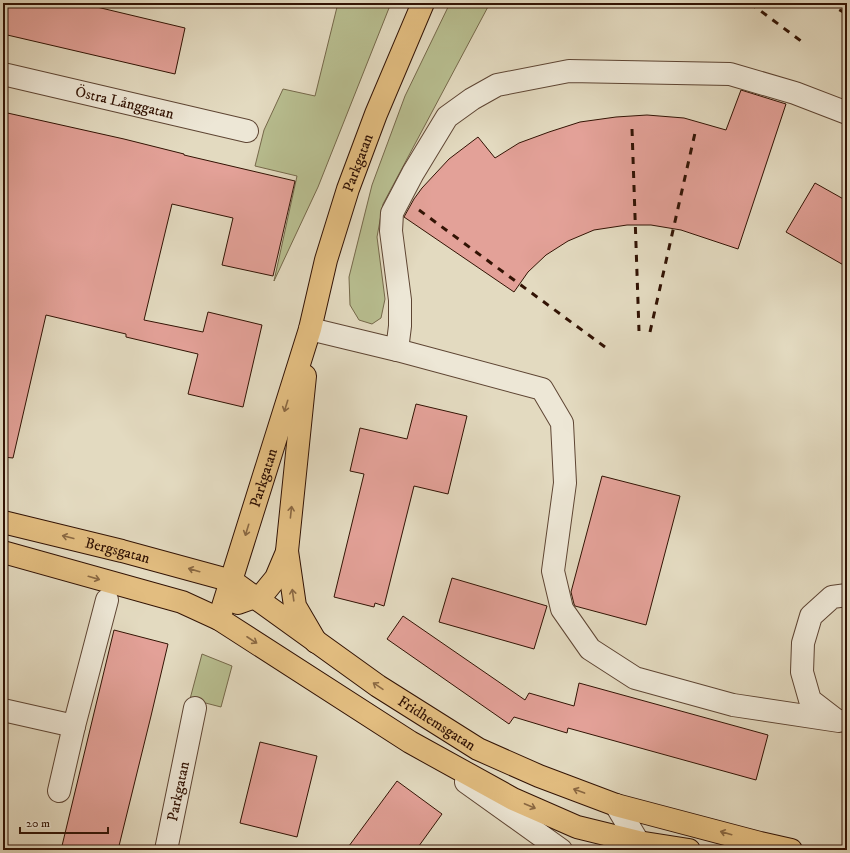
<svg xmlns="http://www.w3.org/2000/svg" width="850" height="853" font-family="'IM FELL DW Pica',serif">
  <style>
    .green { fill: #b8be90; stroke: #75684a }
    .building { fill: #e3a198; stroke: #321304 }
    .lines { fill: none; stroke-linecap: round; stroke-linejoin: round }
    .minor-casing { stroke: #5e4533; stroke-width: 24 }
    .major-casing { stroke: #321304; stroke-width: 24 }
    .highway-casing { stroke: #321304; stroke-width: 24 }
    .minor { stroke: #ede7d6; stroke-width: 22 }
    .major { stroke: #e2bd80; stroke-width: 22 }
    .highway { stroke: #e2bd80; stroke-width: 22 }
    .rail { stroke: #321304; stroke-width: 3; stroke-dasharray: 7 7; stroke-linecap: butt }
    .oneway { stroke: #8a6842 }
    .labels { text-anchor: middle; stroke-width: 3; stroke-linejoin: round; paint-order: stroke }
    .street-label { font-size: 15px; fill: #321304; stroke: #ede7d6 }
  </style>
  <rect width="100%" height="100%" fill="#e3dac0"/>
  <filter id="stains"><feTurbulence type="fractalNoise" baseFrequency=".005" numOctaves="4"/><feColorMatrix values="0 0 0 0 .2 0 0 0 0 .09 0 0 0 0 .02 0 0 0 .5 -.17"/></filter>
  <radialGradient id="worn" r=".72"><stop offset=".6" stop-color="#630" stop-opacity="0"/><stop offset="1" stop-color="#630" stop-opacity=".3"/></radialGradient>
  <!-- green -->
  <g class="green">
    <path d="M338,3H391L318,187L274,281L297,176L255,166L264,130L283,89L315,96Z"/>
    <path d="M450,3H490L383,204L377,237L385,299L381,318L372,324L359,320L350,305L349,277L372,185L405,96Z"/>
    <path d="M202,654L232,666L221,707L190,699Z"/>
  </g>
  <!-- building -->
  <g class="building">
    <path d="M3,3H80L185,28L175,74L3,34Z"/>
    <path d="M741,90L786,104L738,249L681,230L651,225H627L594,230L568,241L546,255L528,272L514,292L404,217L414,199L422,188L449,159L478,137L495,158L519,143L549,132L580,122L616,117L647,115L684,118L726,130Z"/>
    <path d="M3,112L124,139L184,154V155L295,181L273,276L222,265L233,218L172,204L144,320L203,332L208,312L262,325L243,407L188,394L198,354L126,337V334L46,315L13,458L3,457Z"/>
    <path d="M815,183L847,201V267L786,232Z"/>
    <path d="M416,404L467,416L448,494L414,486L384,606L375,603L374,607L334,597L364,474L350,471L360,428L407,439Z"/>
    <path d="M602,476L680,496L646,625L575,606L574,604L571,592Z"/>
    <path d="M452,578L547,606L534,649L439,622Z"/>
    <path d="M403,616L525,700L529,693L574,706L579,683L768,735L756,780L568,728L567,733L514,717L509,724L387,639Z"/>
    <path d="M114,630L168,644L151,716L118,850H61Z"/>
    <path d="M260,742L317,756L297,837L240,823Z"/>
    <path d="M397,781L442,814L416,850H346Z"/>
  </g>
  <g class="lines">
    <defs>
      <g id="minor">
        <path id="s1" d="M3,74L247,131"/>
        <path d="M310,329L397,350L400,326V300L391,231L392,213L413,173L447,117L472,99L497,85L569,71L730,74L795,93L847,113"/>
        <path d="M397,350L542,389L562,423L565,483L553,571L562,609L590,649L635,678L733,705L839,721"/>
        <path d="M3,710L74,726"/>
        <path d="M836,720L810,700L802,672L803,643L811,616L832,597L847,595"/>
        <path d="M466,782L561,850"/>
        <path d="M59,791L74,726L107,600"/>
        <path d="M616,805L643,850"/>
        <path id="s2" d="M166,850L195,708"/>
      </g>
      <g id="major">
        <path d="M305,376L287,551L295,606L316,642"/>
        <path d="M238,603L263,594L276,578L287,552"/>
        <path id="s3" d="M219,619L310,329L326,260L348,189L376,114L423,3"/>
      </g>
      <g id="highway">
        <path id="s4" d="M3,522L122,551L232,581L378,686L478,749L539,776L616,805L760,843L791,850"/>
        <path d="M3,552L182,602L219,619L410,742L513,799L577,827L638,842L689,850"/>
      </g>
    </defs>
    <!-- minor casing -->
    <use href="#minor" class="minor-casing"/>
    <!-- major casing -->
    <use href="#major" class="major-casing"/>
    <!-- highway casing -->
    <use href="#highway" class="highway-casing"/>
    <!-- minor -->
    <use href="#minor" class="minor"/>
    <!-- major -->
    <use href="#major" class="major"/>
    <!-- highway -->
    <use href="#highway" class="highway"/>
    <!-- rail -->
    <g class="rail">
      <path d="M750,3L805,44"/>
      <path d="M827,3L847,14"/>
      <path d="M632,129L639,331"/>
      <path d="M419,210L605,347"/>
      <path d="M650,332L695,133"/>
    </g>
  </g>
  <!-- one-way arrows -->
  <defs><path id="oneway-shaft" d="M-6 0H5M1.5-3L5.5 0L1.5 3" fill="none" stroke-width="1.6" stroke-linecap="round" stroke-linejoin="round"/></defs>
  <g class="oneway">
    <use href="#oneway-shaft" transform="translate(286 406) rotate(107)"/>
    <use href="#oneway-shaft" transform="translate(291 512) rotate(-84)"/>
    <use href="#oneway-shaft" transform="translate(247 530) rotate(107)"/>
    <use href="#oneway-shaft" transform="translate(68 537) rotate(-166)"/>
    <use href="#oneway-shaft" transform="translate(194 570) rotate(-164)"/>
    <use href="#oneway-shaft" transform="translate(94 578) rotate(16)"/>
    <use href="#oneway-shaft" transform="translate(293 595) rotate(-98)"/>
    <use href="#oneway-shaft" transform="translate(252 640) rotate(33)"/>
    <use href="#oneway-shaft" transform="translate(378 686) rotate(-146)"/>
    <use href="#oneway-shaft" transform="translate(579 791) rotate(-160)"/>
    <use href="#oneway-shaft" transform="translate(530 806) rotate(23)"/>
    <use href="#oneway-shaft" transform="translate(726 833) rotate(-164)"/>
  </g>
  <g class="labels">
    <!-- street labels -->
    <g class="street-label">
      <text dy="5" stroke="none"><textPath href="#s1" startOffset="125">Östra Långgatan</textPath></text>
      <text dy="5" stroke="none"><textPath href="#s3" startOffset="477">Parkgatan</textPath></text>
      <text dy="5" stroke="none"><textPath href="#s3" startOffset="148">Parkgatan</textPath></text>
      <text dy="5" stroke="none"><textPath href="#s4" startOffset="118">Bergsgatan</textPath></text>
      <text dy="5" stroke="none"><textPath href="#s4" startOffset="486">Fridhemsgatan</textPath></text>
      <text dy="5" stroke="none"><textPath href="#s2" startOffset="60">Parkgatan</textPath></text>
    </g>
  </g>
  <!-- margin -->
  <rect width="850" height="853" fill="none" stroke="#e3dac0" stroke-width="16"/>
  <rect x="4" y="4" width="842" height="845" fill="none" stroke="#321304" stroke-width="2"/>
  <rect x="8" y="8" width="834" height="837" fill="none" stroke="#321304"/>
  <!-- scale -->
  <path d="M20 827v6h88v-6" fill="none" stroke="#321304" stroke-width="2"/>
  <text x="26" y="827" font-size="12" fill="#321304" stroke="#ede7d6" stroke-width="3" paint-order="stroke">20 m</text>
  <rect width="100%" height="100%" filter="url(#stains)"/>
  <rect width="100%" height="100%" fill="url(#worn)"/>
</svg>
